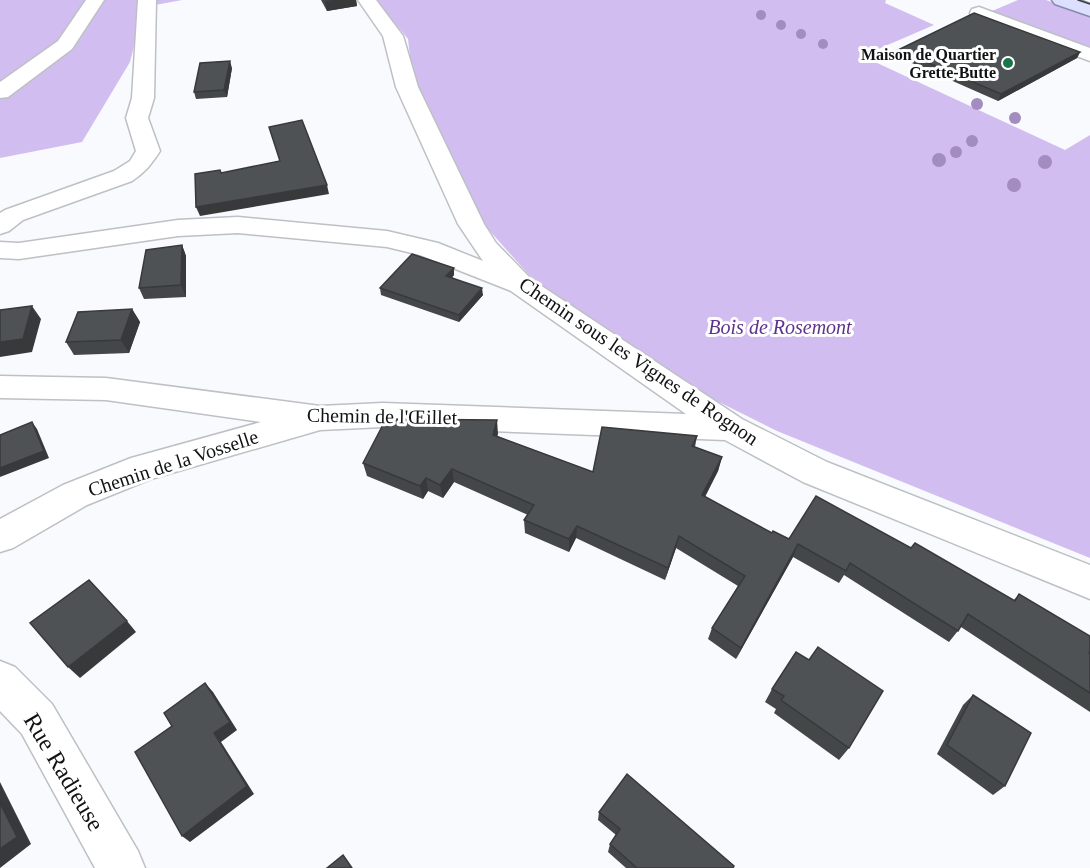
<svg xmlns="http://www.w3.org/2000/svg" width="1090" height="868" font-family="'Times New Roman',serif">
  <style>
    .green { fill: #d2bdf1 }
    .lines { fill: none; stroke-linecap: round; stroke-linejoin: round }
    .minor-casing { stroke: #bdc0c4; stroke-width: 3 }
    .major-casing { stroke: #878aab; stroke-width: 3 }
    .minor { fill: #fff; fill-rule: evenodd }
    .major { fill: #dddffe; fill-rule: evenodd }
    .tram { stroke: #3c3d3f; stroke-width: 1.5 }
    .tree { fill: #a38cbf }
    .wall { fill: #434748 }
    .shaded-wall { fill: #37393b }
    .building { fill: #4e5254; stroke: #37393b; stroke-width: 1.5 }
    .poi-dot { fill: #1b7549; stroke: #fff; stroke-width: 2 }
    .labels { text-anchor: middle; stroke-width: 6; stroke-linejoin: round; paint-order: stroke }
    .far-poi-label { font-size: 16px; font-weight: bold; fill: #111213; stroke: #fff; text-anchor: end }
    .park-label { font-size: 20px; font-style: italic; fill: #5d328b; stroke: #fff }
    .street-label { font-size: 20px; fill: #111213; stroke: #fff }
    .near-street-label { font-size: 24px; fill: #111213; stroke: #fff }
  </style>
  <rect width="100%" height="100%" fill="#f8fafe"/>
  <!-- green -->
  <g class="green">
    <path d="M0,0H182L144,7L130,62L82,142L0,158Z"/>
    <path d="M376,0H886L885,3L934,25L862,56L1065,150L1090,135V558L777,431L665,375L545,293L481,221L412,75L408,39Z"/>
    <path d="M1018,0H1046L1090,16V49L992,11Z"/>
  </g>
  <g class="lines">
    <defs>
      <g id="minor">
        <path d="M86,0H104L72,49L8,97L0,98V82L58,41Z"/>
        <path d="M138,0H156L154,98L148,118L160,151C151,165 145,172 132,181L23,220L9,231L0,234V213L5,210L114,171L130,161L136,151L126,118L132,98Z"/>
        <path d="M358,0H376L403,36L418,87L484,224L496,243L531,279L742,419L827,462L1090,565V599L803,482L725,440L383,427L320,430L151,479L87,505L13,548L0,552V519L63,485L131,458L261,422L106,400L0,398V376L106,378L320,406L383,403L686,414L511,291L420,255L387,247L238,233L178,236L19,259L0,258V242L19,243L178,220L238,217L387,231L438,243L483,261L458,224L396,87L383,36Z"/>
        <path d="M979,7L1090,48V61L972,17L970,13L972,9Z"/>
        <path d="M0,661L15,667L52,704L138,851L145,868H95L22,734L0,711Z"/>
      </g>
      <path id="major" d="M1052,0H1079L1090,4V16L1055,4Z"/>
    </defs>
    <!-- minor casing -->
    <use href="#minor" class="minor-casing"/>
    <!-- major casing -->
    <use href="#major" class="major-casing"/>
    <!-- minor -->
    <use href="#minor" class="minor"/>
    <!-- major -->
    <use href="#major" class="major"/>
    <!-- tram -->
    <path class="tram" d="M1078,0L1090,4"/>
  </g>
  <!-- trees -->
  <g class="tree">
    <circle cx="761" cy="15" r="5"/>
    <circle cx="781" cy="25" r="5"/>
    <circle cx="801" cy="34" r="5"/>
    <circle cx="823" cy="44" r="5"/>
    <circle cx="977" cy="104" r="6"/>
    <circle cx="1015" cy="118" r="6"/>
    <circle cx="972" cy="141" r="6"/>
    <circle cx="956" cy="152" r="6"/>
    <circle cx="939" cy="160" r="7"/>
    <circle cx="1045" cy="162" r="7"/>
    <circle cx="1014" cy="185" r="7"/>
  </g>
  <!-- wall -->
  <g class="wall">
    <path d="M321,0H356L357,6L327,11Z"/>
    <path d="M898,50L1080,52L1077,58L998,101L896,56Z"/>
    <path d="M232,68L227,97L196,99L194,92Z"/>
    <path d="M182,245L186,256V297L144,299L139,288Z"/>
    <path d="M454,268V275L452,277L483,295L459,322L381,295L380,288Z"/>
    <path d="M132,309L140,322L129,353L74,355L66,342Z"/>
    <path d="M497,420V436L593,472L697,436L695,447L722,457L718,471L705,497L772,533L789,539L911,548L1013,601L1019,594L1090,654V712L961,627L949,642L844,575L839,583L793,557L736,659L708,639L712,628L738,586L676,548L665,580L576,538L569,552L525,533L524,520L528,515L454,482L443,498L428,491L423,499L367,476L363,463Z"/>
    <path d="M796,652L849,748L839,760L774,713L776,709L765,702L772,689Z"/>
    <path d="M973,695L1005,786L993,795L937,754L963,705Z"/>
    <path d="M599,812L733,868H626L608,852L610,844L616,835L598,820Z"/>
  </g>
  <!-- shaded-wall -->
  <g class="shaded-wall">
    <path d="M333,0H356L357,6L327,11L325,1Z"/>
    <path d="M1080,52L1077,58L998,101L1001,94Z"/>
    <path d="M230,61L232,68L227,97L224,90Z"/>
    <path d="M327,185L329,194L200,216L196,207Z"/>
    <path d="M182,245L186,256V297L181,285Z"/>
    <path d="M454,268V275L447,283L446,276Z"/>
    <path d="M482,288L483,295L459,322V315Z"/>
    <path d="M32,306L41,319L32,352L0,357V342Z"/>
    <path d="M132,309L140,322L129,353L121,340Z"/>
    <path d="M497,420L498,434L494,448L493,435Z"/>
    <path d="M32,422L37,429L49,458L0,477V468Z"/>
    <path d="M722,457L718,471L699,508L702,495Z"/>
    <path d="M452,469L454,482L443,498L440,485Z"/>
    <path d="M426,478L428,491L423,499L420,486Z"/>
    <path d="M577,526L576,538L569,552V539Z"/>
    <path d="M679,536L676,548L665,580L668,568Z"/>
    <path d="M798,544L793,557L736,659L741,648Z"/>
    <path d="M127,621L136,632L80,678L68,667Z"/>
    <path d="M205,683L213,692L237,730L221,742L254,794L190,842L182,836Z"/>
    <path d="M0,782L31,844L0,868Z"/>
  </g>
  <!-- building -->
  <g class="building">
    <path d="M974,13L1080,52L1001,94L898,50Z"/>
    <path d="M230,61L224,90L194,92L200,63Z"/>
    <path d="M302,120L327,185L196,207L195,174L220,170L221,173L280,161L269,127Z"/>
    <path d="M182,245L181,285L139,288L146,250Z"/>
    <path d="M412,254L454,268L446,276L482,288L459,315L380,288Z"/>
    <path d="M32,306L23,339L0,342V310Z"/>
    <path d="M132,309L121,340L66,342L78,312Z"/>
    <path d="M386,419L497,420L493,435L593,472L602,427L697,436L692,446L722,457L702,495L772,533L773,531L789,539L816,496L911,548L915,543L1015,601L1019,594L1090,636V651L1089,653L1090,654V693L968,614L958,631L850,563L846,571L798,544L741,648L712,628L745,576L679,536L668,568L577,526L569,539L524,520L534,505L452,469L440,485L426,478L420,486L363,463Z"/>
    <path d="M32,422L44,451L0,468V435Z"/>
    <path d="M89,580L127,621L68,667L30,623Z"/>
    <path d="M818,647L883,691L849,748L781,700L784,696L772,689L796,652L809,660Z"/>
    <path d="M205,683L230,722L214,733L247,786L182,836L135,752L172,726L164,713Z"/>
    <path d="M973,695L1031,733L1005,786L947,745Z"/>
    <path d="M627,774L734,866L733,868H637L610,844L620,829L599,812Z"/>
    <path d="M0,803L17,837L0,849Z"/>
    <path d="M343,855L352,868H327Z"/>
  </g>
  <!-- markers -->
  <circle class="poi-dot" cx="1008" cy="63" r="6"/>
  <g class="labels">
    <!-- far-poi labels -->
    <g class="far-poi-label">
      <text x="996" y="60">Maison de Quartier<tspan x="996" dy="18">Grette-Butte</tspan></text>
    </g>
    <!-- park labels -->
    <g class="park-label">
      <text x="780" y="334">Bois de Rosemont</text>
    </g>
    <!-- street labels -->
    <g class="street-label">
      <text transform="translate(639 361) rotate(34)" y="7">Chemin sous les Vignes de Rognon</text>
      <text transform="translate(382 416) rotate(1)" y="7">Chemin de l'Œillet</text>
      <text transform="translate(173 463) rotate(-18)" y="7">Chemin de la Vosselle</text>
    </g>
    <!-- near-street labels -->
    <g class="near-street-label">
      <text transform="translate(64 772) rotate(59)" y="8">Rue Radieuse</text>
    </g>
  </g>
</svg>
